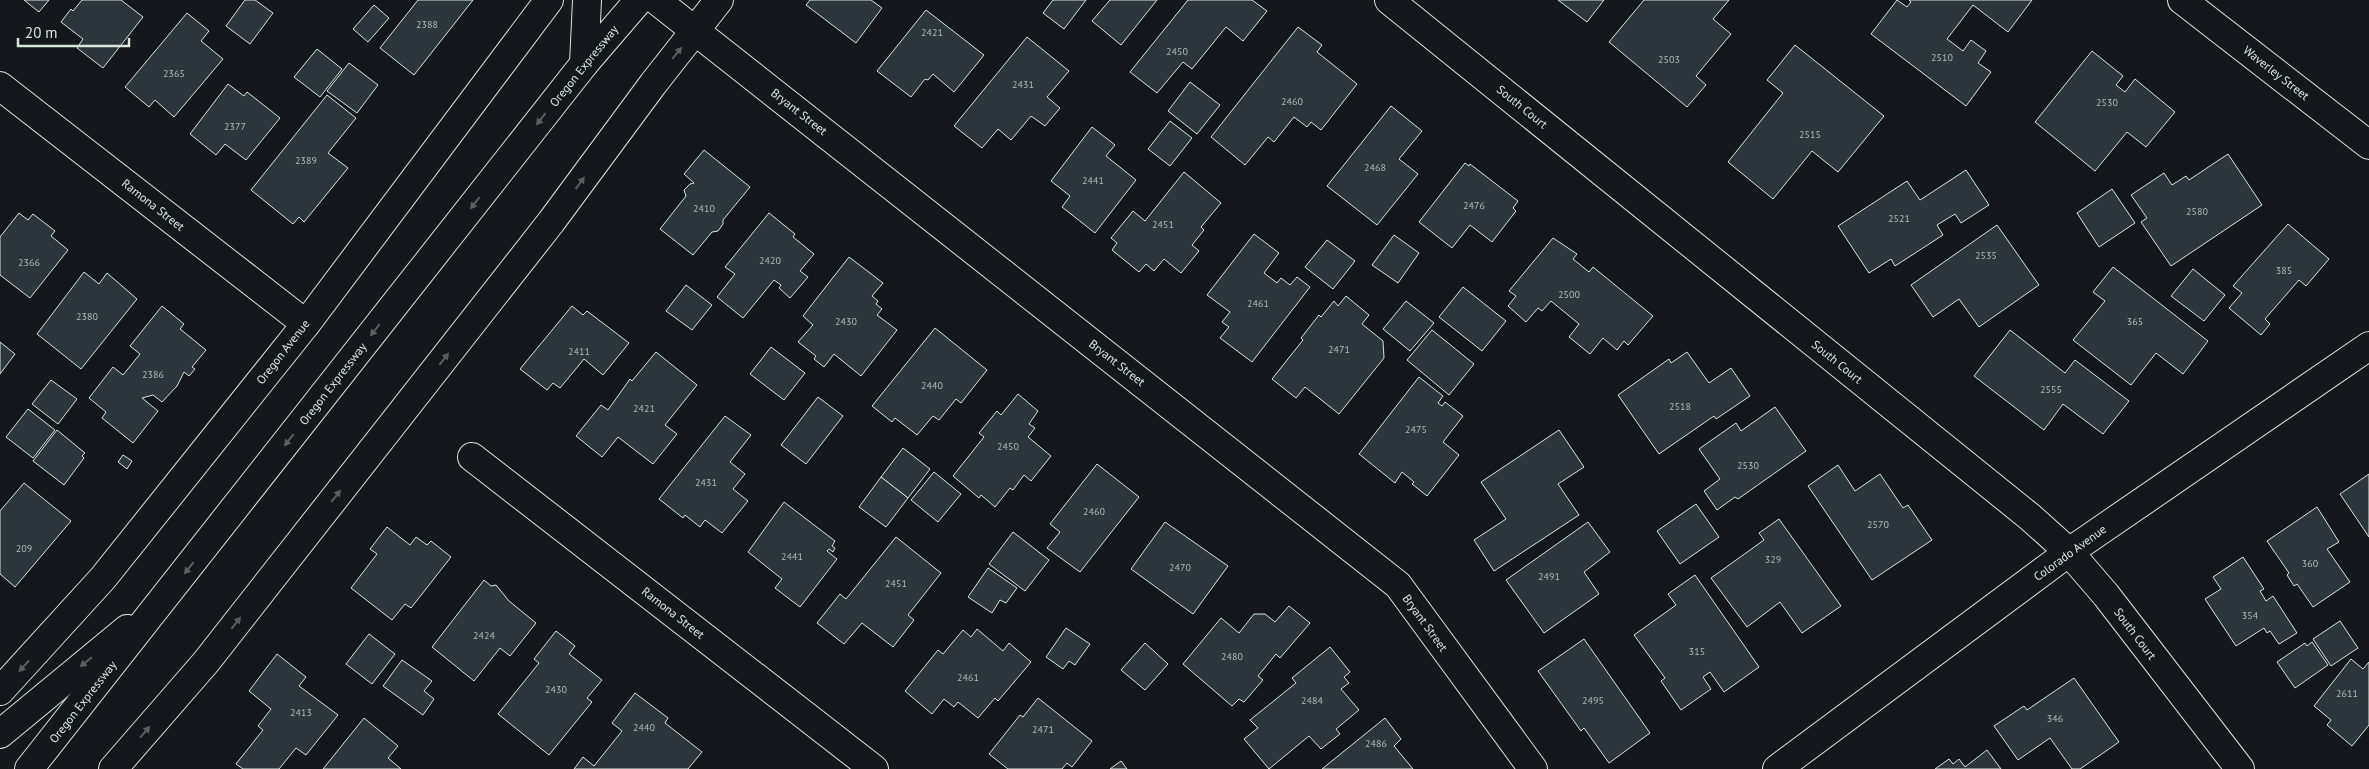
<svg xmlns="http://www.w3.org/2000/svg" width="2369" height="769" font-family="'PT Sans',sans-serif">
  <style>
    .building { fill: #2c363c; stroke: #d8e6dc }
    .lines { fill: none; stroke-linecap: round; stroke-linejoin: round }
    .street-casing { stroke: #d8e6dc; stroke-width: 30 }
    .primary-casing { stroke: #d8e6dc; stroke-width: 30 }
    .street { stroke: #14181c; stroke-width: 28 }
    .primary { stroke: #14181c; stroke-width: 28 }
    .oneway { fill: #59605f }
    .labels { text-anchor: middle; stroke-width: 4; stroke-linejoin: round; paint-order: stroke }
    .number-label { font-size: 10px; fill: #adbab4 }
    .street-label { font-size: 12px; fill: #d8e6dc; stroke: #14181c }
  </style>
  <rect width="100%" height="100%" fill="#14181c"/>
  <!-- building -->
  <g class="building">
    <path d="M24,0H49L39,12Z"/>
    <path d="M82,0H121L143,17L103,68L77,48L83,39L61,22L71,9L73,11Z"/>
    <path d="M245,0H255L273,13L250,44L226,26Z"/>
    <path d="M418,0H473L414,75L380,48Z"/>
    <path d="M810,0H871L882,8L856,43L806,5Z"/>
    <path d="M1053,0H1086L1064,29L1043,13Z"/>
    <path d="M1110,0H1157L1121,45L1092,21Z"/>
    <path d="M1188,0H1252L1267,11L1243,41L1226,27L1192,69L1183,62L1157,93L1130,72Z"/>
    <path d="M1558,0H1604L1587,22Z"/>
    <path d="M1644,0H1729L1713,19L1731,34L1696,76L1706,85L1687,107L1609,42Z"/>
    <path d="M1897,0L1907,7L1911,2L1909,0H2032L2008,32L1973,5L1947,39L1963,51L1971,40L1986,51L1978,63L1991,72L1966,106L1871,34Z"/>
    <path d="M374,5L389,18L368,42L353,29Z"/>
    <path d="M926,10L984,55L954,92L933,74L928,80L925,79L911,97L877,71Z"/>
    <path d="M187,13L209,31L201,41L223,59L174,117L155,100L149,107L125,87Z"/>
    <path d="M1298,27L1322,45L1317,52L1357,84L1321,130L1311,122L1307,127L1294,117L1274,142L1268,137L1245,165L1211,137Z"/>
    <path d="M1027,37L1069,71L1047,97L1060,108L1045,126L1031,116L1011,140L998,129L982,148L954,126Z"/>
    <path d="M1795,45L1884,116L1838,172L1812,151L1773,199L1728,162L1783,93L1767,80Z"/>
    <path d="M317,49L342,69L320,97L294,77Z"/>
    <path d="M2092,51L2123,76L2116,85L2125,92L2135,79L2175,112L2146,147L2127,132L2095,171L2035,122Z"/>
    <path d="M349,63L378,85L357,113L327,91Z"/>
    <path d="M1190,82L1220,105L1197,134L1168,111Z"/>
    <path d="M228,84L244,96L247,92L280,118L246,160L225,144L216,155L190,134Z"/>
    <path d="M327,95L356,118L328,153L348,168L304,222L299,217L293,224L251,190Z"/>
    <path d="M1391,106L1422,131L1399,159L1418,174L1377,225L1327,186Z"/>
    <path d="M1170,121L1192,138L1170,166L1148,149Z"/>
    <path d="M1092,127L1115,145L1106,156L1136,180L1095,233L1062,207L1070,196L1051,181Z"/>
    <path d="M704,150L750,187L723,220V224L718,231L712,232L693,255L660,229L686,196L684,190L690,184L694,183L684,174Z"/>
    <path d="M2228,154L2262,205L2171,266L2141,222L2147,218L2131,195L2164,173L2172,185L2186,176L2189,180Z"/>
    <path d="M1465,163L1469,166L1470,164L1518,201L1513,208L1516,211L1492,242L1470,225L1452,248L1419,222Z"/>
    <path d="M1966,170L1989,205L1961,223L1955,214L1937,225L1943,235L1895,266L1891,259L1869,273L1838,226L1907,181L1920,200Z"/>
    <path d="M1184,172L1221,203L1201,227L1204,230L1192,245L1199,251L1181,273L1164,259L1154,271L1146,264L1139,272L1112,250L1117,243L1111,238L1133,211L1145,221Z"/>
    <path d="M2112,189L2135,223L2099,247L2077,213Z"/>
    <path d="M19,213L28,220L33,214L55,231L51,236L68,250L30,298L0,275V237Z"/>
    <path d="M769,213L795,234L793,237L814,254L800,271L808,277L790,298L779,288L781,285L774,280L743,318L717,297L735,274L725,267Z"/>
    <path d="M2288,224L2329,259L2306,286L2299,280L2265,319L2270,324L2261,335L2229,308L2242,293L2233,286Z"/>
    <path d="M1997,225L2039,285L1979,327L1959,299L1933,317L1911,285Z"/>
    <path d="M1254,234L1279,253L1264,273L1277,283L1281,278L1290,285L1297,277L1310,287L1252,362L1220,338L1229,327L1222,322L1230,312L1207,295Z"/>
    <path d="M1394,235L1419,253L1398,283L1372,265Z"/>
    <path d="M1553,238L1577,254L1573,259L1589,272L1593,267L1653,316L1628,345L1624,341L1617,350L1603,338L1590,354L1569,337L1579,324L1551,301L1542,311L1538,308L1526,322L1508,306L1516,296L1509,291Z"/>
    <path d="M1327,240L1355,261L1333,289L1305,267Z"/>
    <path d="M849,257L883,283L872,296L878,301L876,304L882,309L877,315L897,330L861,376L834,354L824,367L814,359L816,356L798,342L813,325L803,316Z"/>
    <path d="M2113,267L2208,341L2183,374L2156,353L2131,385L2073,340L2105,301L2093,292Z"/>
    <path d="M2193,269L2225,295L2204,321L2171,296Z"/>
    <path d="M84,272L99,284L107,273L137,299L81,369L37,334Z"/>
    <path d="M686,285L712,305L692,330L666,311Z"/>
    <path d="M1463,287L1506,321L1482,351L1439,317Z"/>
    <path d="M1346,296L1369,315L1362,324L1383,341L1384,358L1339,414L1305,387L1296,398L1272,379L1303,340L1301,338L1319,315L1321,317L1334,301L1338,306Z"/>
    <path d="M1406,301L1434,323L1410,351L1383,329Z"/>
    <path d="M162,306L184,324L180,329L206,350L192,367L195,369L189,376L184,372L177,386L162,402L153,395L142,398L158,411L133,443L102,418L106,412L89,398L113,367L123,375L140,354L130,346Z"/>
    <path d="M572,306L583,315L587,311L629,343L603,375L584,359L560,388L553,383L547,390L520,369Z"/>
    <path d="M935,328L987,370L961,403L956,399L939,420L933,416L917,435L895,418L892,422L872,406Z"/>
    <path d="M1432,330L1474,364L1449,395L1407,360Z"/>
    <path d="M2010,330L2065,373L2075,360L2129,401L2103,434L2063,404L2044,430L1974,376Z"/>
    <path d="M0,342L15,354L0,374Z"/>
    <path d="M771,347L805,373L784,400L750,374Z"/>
    <path d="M656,352L697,385L665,425L677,434L653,464L618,437L602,457L576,436L601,405L608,410L630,379L632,381Z"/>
    <path d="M1687,352L1709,383L1731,368L1750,396L1716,419L1714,416L1659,454L1618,395L1669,359L1671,363Z"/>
    <path d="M1419,377L1443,396L1438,403L1442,406L1445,402L1463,416L1443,442L1459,455L1427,496L1412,484L1414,482L1402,472L1395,483L1359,454Z"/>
    <path d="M51,380L77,399L58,424L32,404Z"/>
    <path d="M1018,394L1038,411L1029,424L1035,428L1028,437L1051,456L1031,481L1024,475L1013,490L1010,488L995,507L981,495L979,498L953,476L984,437L979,433L997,411L1001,415Z"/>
    <path d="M818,397L843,416L806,464L781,445Z"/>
    <path d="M1775,407L1806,451L1738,499L1735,497L1717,510L1704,491L1720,479L1699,449L1736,423L1741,431Z"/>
    <path d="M28,409L55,430L33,458L6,437Z"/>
    <path d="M725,416L751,435L730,462L745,474L733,489L748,501L722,533L705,520L700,527L685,515L683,518L659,499Z"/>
    <path d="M57,430L85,453L82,456L84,458L64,485L33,461Z"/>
    <path d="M1559,430L1584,467L1558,484L1579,515L1494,571L1474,540L1506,519L1481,482Z"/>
    <path d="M903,448L930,469L908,498L881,477Z"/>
    <path d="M123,455L132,461L127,469L118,462Z"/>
    <path d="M1097,464L1139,497L1080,572L1047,548L1060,532L1050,524Z"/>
    <path d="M1838,465L1855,491L1880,474L1903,508L1908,505L1932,540L1872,580L1808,486Z"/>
    <path d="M934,472L961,494L938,522L911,500Z"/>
    <path d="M2369,474V537L2340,494Z"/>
    <path d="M881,477L908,498L886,527L859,507Z"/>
    <path d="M24,483L71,521L15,587L0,574V511Z"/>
    <path d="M784,502L835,541L832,546L835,548L833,552L829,549L827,551L837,559L800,607L775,588L782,579L748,552Z"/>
    <path d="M1696,504L1719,537L1680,564L1657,531Z"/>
    <path d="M2317,507L2339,542L2327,549L2350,582L2313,607L2297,584L2294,586L2287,575L2289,573L2267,541Z"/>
    <path d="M1779,519L1841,606L1802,633L1780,602L1747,627L1711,578L1764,540L1759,533Z"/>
    <path d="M1165,522L1228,566L1193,614L1131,569Z"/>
    <path d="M1588,522L1610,552L1584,572L1599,594L1544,633L1506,580Z"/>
    <path d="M387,527L410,545L416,537L427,545L431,541L451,557L411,608L405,604L392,620L351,588L377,554L370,549Z"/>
    <path d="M1013,532L1049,560L1025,591L989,564Z"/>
    <path d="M896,537L941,573L908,615L914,620L893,647L862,623L844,644L817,623L840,594L846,599Z"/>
    <path d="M2243,557L2264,589L2260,591L2266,601L2273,596L2297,633L2279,644L2270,631L2267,633L2264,628L2236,646L2205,599L2221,589L2213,577Z"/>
    <path d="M988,568L1017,588L1006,603L1000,600L992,613L968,597Z"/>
    <path d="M1695,575L1759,667L1724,692L1710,672L1703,677L1711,689L1681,710L1661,681L1665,678L1634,635L1676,605L1668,594Z"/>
    <path d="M484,580L491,586L496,585L509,601L536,623L510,656L500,648L474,681L432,647Z"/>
    <path d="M1289,606L1310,623L1280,658L1276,654L1258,676L1263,680L1244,702L1239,699L1232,706L1183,664L1221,618L1239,633L1254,614H1265L1275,622Z"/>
    <path d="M2340,621L2358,648L2331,666L2313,639Z"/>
    <path d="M1066,628L1090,644L1075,665L1069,661L1063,669L1046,657Z"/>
    <path d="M977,629L1003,651L1009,643L1031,662L998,701L995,698L978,718L958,702L954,707L944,699L932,714L905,691L938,650L943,654L963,630L971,637Z"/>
    <path d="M556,631L575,646L569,654L602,680L587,698L592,702L549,755L498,714L539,663L534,659Z"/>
    <path d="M369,634L395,654L372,684L346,664Z"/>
    <path d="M1584,639L1650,733L1609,763L1584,728L1581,731L1538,671Z"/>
    <path d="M2312,642L2328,665L2295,688L2277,662L2305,643L2307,646Z"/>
    <path d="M1145,643L1168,664L1145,690L1121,670Z"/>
    <path d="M1330,647L1350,672L1344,677L1349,683L1341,689L1359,710L1336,729L1340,734L1321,749L1309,736L1269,769L1244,739L1258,728L1250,720L1296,683L1292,678Z"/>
    <path d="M277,654L306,677L299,686L338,715L306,755L296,748L279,769H243L236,764L263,730L258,726L271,709L249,691Z"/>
    <path d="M2351,659L2363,669L2369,662V725L2352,746L2327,725L2331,720L2314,706Z"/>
    <path d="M402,660L432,681L424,691L434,699L423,715L383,686Z"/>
    <path d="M2074,678L2119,742L2080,769H2072L2050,738L2018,760L1994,726L2024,706L2027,710Z"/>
    <path d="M635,693L668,718L665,723L702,752L688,769H574L583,757L594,766L622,731L612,723Z"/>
    <path d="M1038,698L1092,741L1072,767L1067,763L1062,769H1008L989,754L1020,715L1023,717Z"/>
    <path d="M364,718L398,746L388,758L401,769H323Z"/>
    <path d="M1385,718L1401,739L1394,746L1413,769H1322Z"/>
    <path d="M1987,750L2001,769H1935L1949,759L1953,764L1959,759L1965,767Z"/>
    <path d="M1121,761L1127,769H1110Z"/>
  </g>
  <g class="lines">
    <defs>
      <g id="street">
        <path d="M656,0L1398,585L1533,769"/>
        <path d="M1389,0L2030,517L2069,552L2106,595L2240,769"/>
        <path d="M2182,0L2369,145"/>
        <path d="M0,86L306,324"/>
        <path d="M472,457L874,769"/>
        <path d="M0,691L103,578L306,324L549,0"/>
        <path d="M1777,769L2069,552L2369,346"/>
      </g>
      <g id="primary">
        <path d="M584,64L587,0"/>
        <path d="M0,734L127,629"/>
        <path d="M29,769L584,64L639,0"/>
        <path d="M113,769L206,662L551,222L653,84L719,0"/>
      </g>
    </defs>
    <!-- street casing -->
    <use href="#street" class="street-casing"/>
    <!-- primary casing -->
    <use href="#primary" class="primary-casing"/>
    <!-- street -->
    <use href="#street" class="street"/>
    <!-- primary -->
    <use href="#primary" class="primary"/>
  </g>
  <!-- one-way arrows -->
  <defs><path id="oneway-solid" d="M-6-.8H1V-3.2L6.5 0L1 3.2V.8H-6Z" transform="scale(1.25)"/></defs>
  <g class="oneway">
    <use href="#oneway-solid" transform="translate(677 53) rotate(-51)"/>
    <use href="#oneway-solid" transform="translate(541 119) rotate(128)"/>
    <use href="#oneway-solid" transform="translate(580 183) rotate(-54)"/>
    <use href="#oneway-solid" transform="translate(475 203) rotate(128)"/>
    <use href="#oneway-solid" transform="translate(375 330) rotate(128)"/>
    <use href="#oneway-solid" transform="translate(444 359) rotate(-52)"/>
    <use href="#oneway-solid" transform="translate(289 440) rotate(128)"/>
    <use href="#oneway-solid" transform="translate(336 496) rotate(-52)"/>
    <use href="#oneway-solid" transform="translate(189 568) rotate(128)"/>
    <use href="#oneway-solid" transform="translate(236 623) rotate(-52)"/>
    <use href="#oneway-solid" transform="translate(86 662) rotate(141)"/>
    <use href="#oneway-solid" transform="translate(24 666) rotate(133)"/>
    <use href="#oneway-solid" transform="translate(145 732) rotate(-49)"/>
  </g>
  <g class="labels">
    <!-- number labels -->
    <g class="number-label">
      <text x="427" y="28">2388</text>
      <text x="932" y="36">2421</text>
      <text x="1177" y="55">2450</text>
      <text x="1942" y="61">2510</text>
      <text x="1669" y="63">2503</text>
      <text x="174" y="77">2365</text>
      <text x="1023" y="88">2431</text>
      <text x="1292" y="105">2460</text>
      <text x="2107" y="106">2530</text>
      <text x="235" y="130">2377</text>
      <text x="1810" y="138">2515</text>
      <text x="306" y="164">2389</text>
      <text x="1375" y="171">2468</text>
      <text x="1093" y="184">2441</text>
      <text x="1474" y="209">2476</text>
      <text x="704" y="212">2410</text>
      <text x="2197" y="215">2580</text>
      <text x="1899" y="222">2521</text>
      <text x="1163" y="228">2451</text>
      <text x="1986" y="259">2535</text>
      <text x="770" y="264">2420</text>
      <text x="29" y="266">2366</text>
      <text x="2284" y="274">385</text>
      <text x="1569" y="298">2500</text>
      <text x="1258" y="307">2461</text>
      <text x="87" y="320">2380</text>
      <text x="846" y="325">2430</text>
      <text x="2135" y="325">365</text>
      <text x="1339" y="353">2471</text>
      <text x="579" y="355">2411</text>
      <text x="153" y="378">2386</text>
      <text x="932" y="389">2440</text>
      <text x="2051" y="393">2555</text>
      <text x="1680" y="410">2518</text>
      <text x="644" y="412">2421</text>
      <text x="1416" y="433">2475</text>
      <text x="1008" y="450">2450</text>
      <text x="1748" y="469">2530</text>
      <text x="706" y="486">2431</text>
      <text x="1094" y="515">2460</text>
      <text x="1878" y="528">2570</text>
      <text x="24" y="552">209</text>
      <text x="792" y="560">2441</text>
      <text x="1773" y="563">329</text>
      <text x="2310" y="567">360</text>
      <text x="1180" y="571">2470</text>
      <text x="1549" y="580">2491</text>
      <text x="896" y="587">2451</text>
      <text x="2250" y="619">354</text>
      <text x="484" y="639">2424</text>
      <text x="1697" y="655">315</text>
      <text x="1232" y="660">2480</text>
      <text x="968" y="681">2461</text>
      <text x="556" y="693">2430</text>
      <text x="2347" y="697">2611</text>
      <text x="1312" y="704">2484</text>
      <text x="1593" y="704">2495</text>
      <text x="301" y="716">2413</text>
      <text x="2055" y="722">346</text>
      <text x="644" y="731">2440</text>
      <text x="1043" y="733">2471</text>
      <text x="1376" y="747">2486</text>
    </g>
    <!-- street labels -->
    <g class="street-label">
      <text transform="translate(584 66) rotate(-51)" y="4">Oregon Expressway</text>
      <text transform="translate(2276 73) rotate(38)" y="4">Waverley Street</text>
      <text transform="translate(1522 107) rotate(39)" y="4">South Court</text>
      <text transform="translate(799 112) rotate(38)" y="4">Bryant Street</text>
      <text transform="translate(153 205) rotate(38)" y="4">Ramona Street</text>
      <text transform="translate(283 352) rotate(-52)" y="4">Oregon Avenue</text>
      <text transform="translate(1837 362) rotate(39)" y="4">South Court</text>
      <text transform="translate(1117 363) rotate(38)" y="4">Bryant Street</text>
      <text transform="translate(333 384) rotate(-52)" y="4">Oregon Expressway</text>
      <text transform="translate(2070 553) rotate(-36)" y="4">Colorado Avenue</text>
      <text transform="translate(673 613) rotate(38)" y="4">Ramona Street</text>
      <text transform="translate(1425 623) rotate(54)" y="4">Bryant Street</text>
      <text transform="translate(2135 634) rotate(53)" y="4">South Court</text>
      <text transform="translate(83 702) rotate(-52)" y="4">Oregon Expressway</text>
    </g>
  </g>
  <!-- scale -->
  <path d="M18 38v8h111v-8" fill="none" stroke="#d8e6dc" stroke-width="2.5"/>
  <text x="25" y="38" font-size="15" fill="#d8e6dc" stroke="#14181c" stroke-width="4" paint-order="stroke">20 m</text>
</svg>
